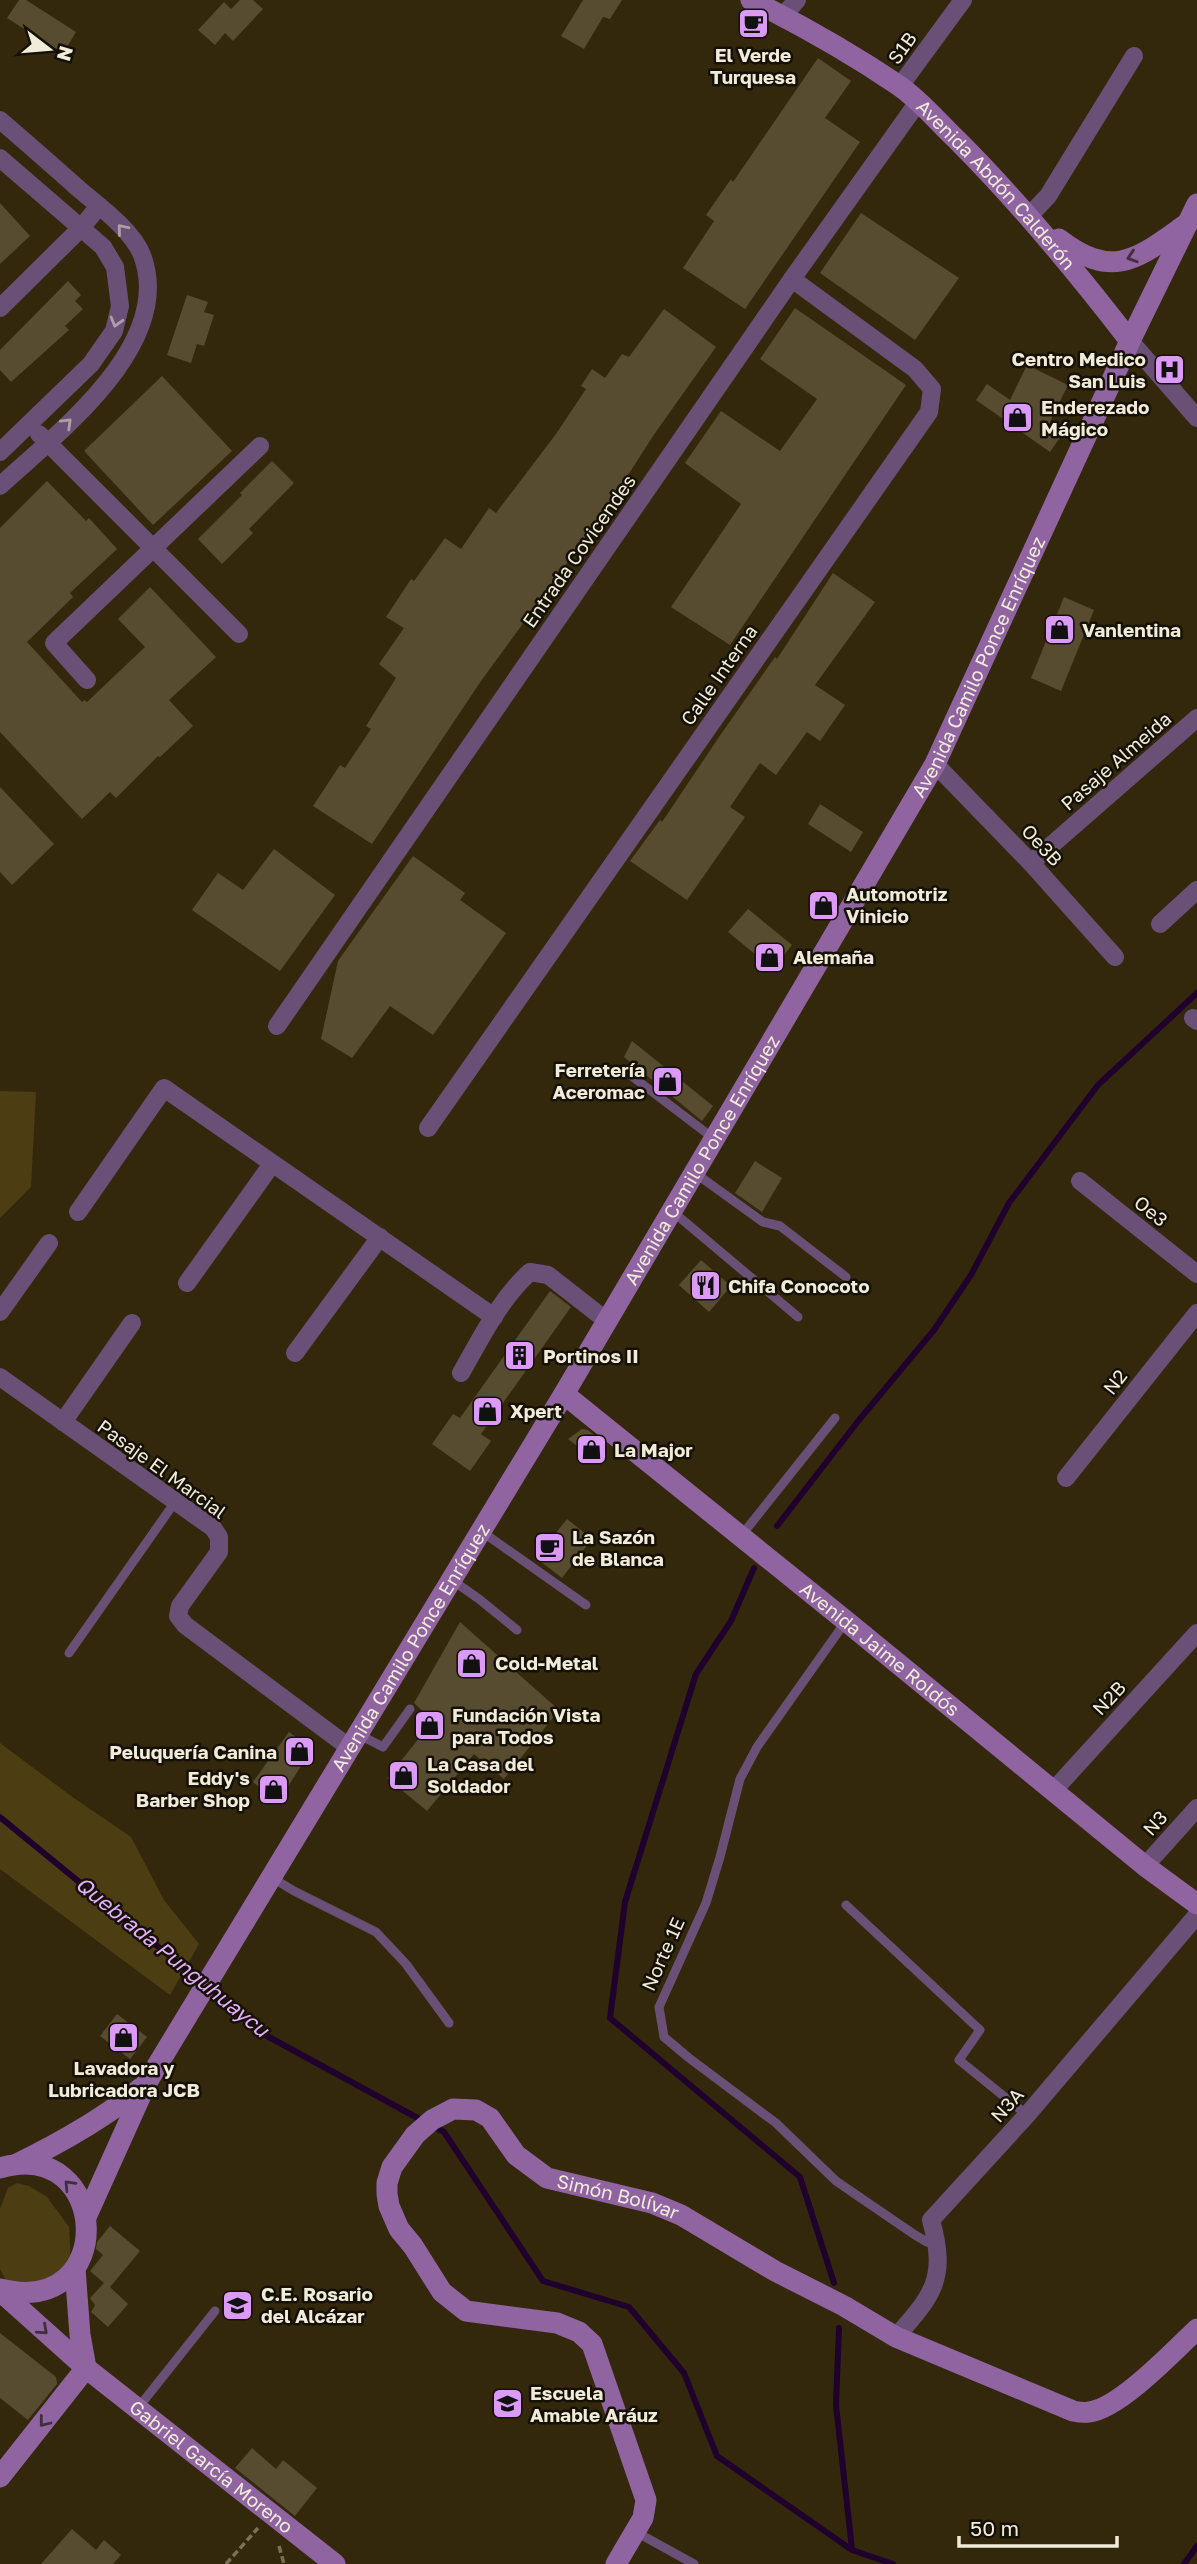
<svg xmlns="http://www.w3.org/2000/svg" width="1197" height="2564" font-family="'Golos Text',sans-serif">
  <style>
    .green { fill: #4d3d13 }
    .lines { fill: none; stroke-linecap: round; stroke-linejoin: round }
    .stream { stroke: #20002c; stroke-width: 6 }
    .building { fill: #584c30 }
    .path { stroke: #797058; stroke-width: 3.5; stroke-dasharray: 7 3.5; stroke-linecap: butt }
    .lane { stroke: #6a5076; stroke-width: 9 }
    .street { stroke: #6a5076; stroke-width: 18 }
    .secondary { stroke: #8f64a1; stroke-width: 21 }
    .oneway { stroke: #ae9ea8 }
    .oneway2 { stroke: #402e3c }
    .labels { text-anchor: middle; stroke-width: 5; stroke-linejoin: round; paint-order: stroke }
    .street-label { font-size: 19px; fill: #f1ebda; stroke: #161106 }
    .poi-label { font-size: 19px; font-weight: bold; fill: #f1ebda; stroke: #161106; text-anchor: start }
    .water-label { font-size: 21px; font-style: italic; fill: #e4aefc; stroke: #161106 }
  </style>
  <rect width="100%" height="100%" fill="#33280c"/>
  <!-- green -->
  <g class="green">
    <path d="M0,1091L36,1092L31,1187L0,1218Z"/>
    <path d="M0,1743L71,1796L131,1837L164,1900L199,1944L170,1995L0,1869Z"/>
    <path d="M17,2183L29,2186L47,2197L69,2227L71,2264L53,2288H10L0,2269V2209L8,2188Z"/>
  </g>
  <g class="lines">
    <!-- stream -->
    <g class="stream">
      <path d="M777,1526L859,1420L934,1330L971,1275L1009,1203L1098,1085L1197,993"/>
      <path d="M754,1568L731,1621L696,1674L625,1902L610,2018L800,2177L834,2283"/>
      <path d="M0,1817L267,2036L423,2121"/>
      <path d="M433,2126L444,2132L543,2281L629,2307L684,2373L717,2456L852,2550L893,2564"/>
      <path d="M839,2328L836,2405L852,2549"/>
      <path d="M1184,2564L1197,2546"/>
    </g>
  </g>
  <!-- building -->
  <g class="building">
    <path d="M19,0H26L76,32L63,54L7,18Z"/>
    <path d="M240,0H253L263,9L233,41L225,33L215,45L198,30L224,2L231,9Z"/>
    <path d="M583,0H622L610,19L603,17L584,49L561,36Z"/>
    <path d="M818,58L851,81L825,118L860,142L745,309L683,268L714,221L706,215L731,179L733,182Z"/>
    <path d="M0,203L30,236L0,264Z"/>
    <path d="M861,213L959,278L915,340L820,273Z"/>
    <path d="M68,281L81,295L75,301L83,309L65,326L69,330L11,382L0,370V350Z"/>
    <path d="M187,295L208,302L204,312L214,315L204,346L197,344L191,363L167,355Z"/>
    <path d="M795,308L906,385L730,645L671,607L741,504L685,463L721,411L780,451L817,399L760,359Z"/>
    <path d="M664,309L716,347L653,436L607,508L481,681L372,844L313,806L340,765L345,768L371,729L366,726L396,678L379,664L404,628L386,617L411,579L414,581L445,538L461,549L489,508L496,513L556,434L586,389L581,386L592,369L605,378L622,354L629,357Z"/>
    <path d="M1027,365L1068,385L1048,426L1061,436L1050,452L976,400L987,384L1010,400Z"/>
    <path d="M162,376L232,451L153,525L84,451Z"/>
    <path d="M272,461L294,483L249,529L253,533L222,564L198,539L242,495L240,493Z"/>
    <path d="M47,481L86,521L89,518L117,549L70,593L73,597L27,642L82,702L85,700L87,702L145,647L118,619L150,587L216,657L169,700L193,726L160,757L158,756L116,798L110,792L82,819L0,732V528Z"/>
    <path d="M833,573L875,602L815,685L845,705L820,741L807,732L776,775L760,763L730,807L745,817L687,900L630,861L660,820L662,822L719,737L775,657L777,659Z"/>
    <path d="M1064,597L1094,610L1061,691L1031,678Z"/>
    <path d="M0,787L54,844L12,885L0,872Z"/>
    <path d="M820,804L863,832L851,852L808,824Z"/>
    <path d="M274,849L335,895L280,971L192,910L218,873L243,890Z"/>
    <path d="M413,856L465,893L460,900L506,933L433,1035L390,1006L352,1058L321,1039L338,961Z"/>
    <path d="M748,909L792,945L773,969L728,932Z"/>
    <path d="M632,1041L713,1106L702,1121L624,1057Z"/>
    <path d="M755,1161L782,1178L762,1212L735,1193Z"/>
    <path d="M701,1260L731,1286L709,1312L679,1285Z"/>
    <path d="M550,1291L571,1307L481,1434L491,1441L470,1471L432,1444L453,1414L460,1418Z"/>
    <path d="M582,1429L588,1430L604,1443L593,1458L568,1439Z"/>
    <path d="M567,1519L592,1539L562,1578L536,1558Z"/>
    <path d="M460,1622L559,1710L504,1779L474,1754L427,1811L387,1778L425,1731L419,1727L428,1716L414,1703Z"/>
    <path d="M289,1732L312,1749L278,1802L253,1782Z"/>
    <path d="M117,2014L147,2037L130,2059L100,2036Z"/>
    <path d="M110,2226L140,2251L110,2287L128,2304L108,2327L91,2312L95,2305L90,2298L104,2283L90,2271L103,2255L96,2249L97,2242Z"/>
    <path d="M0,2333L56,2377L57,2384L28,2420L0,2398Z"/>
    <path d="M252,2448L276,2469L283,2460L317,2488L295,2516L235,2468Z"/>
    <path d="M72,2529L96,2550L104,2540L121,2555L113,2564H41Z"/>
  </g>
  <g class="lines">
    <!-- path -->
    <g class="path">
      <path d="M279,2546L284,2564"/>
      <path d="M226,2564L258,2528"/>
    </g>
    <!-- lane -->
    <g class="lane">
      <path d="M625,1071L713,1138"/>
      <path d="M695,1173L763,1222L780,1226L846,1277"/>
      <path d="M672,1211L798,1317"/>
      <path d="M481,1531L586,1605"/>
      <path d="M741,1536L835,1418"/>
      <path d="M452,1580L479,1599L517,1630"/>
      <path d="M846,1621L757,1747L740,1779L720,1857L706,1903L659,2007L664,2037L689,2058L776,2123L836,2181L915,2235L927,2242L936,2244"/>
      <path d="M69,1653L175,1502"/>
      <path d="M358,1734L383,1747L410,1709"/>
      <path d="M271,1877L294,1891L376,1932L406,1964L449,2023"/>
      <path d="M846,1905L980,2030L959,2060L1027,2115"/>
      <path d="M138,2408L215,2311"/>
      <path d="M636,2532L694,2564"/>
    </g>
    <!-- street -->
    <g class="street">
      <path d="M783,16L797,0"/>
      <path d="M900,86L963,0"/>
      <path d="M0,120C27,143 53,166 80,190C100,207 132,230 142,255C176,345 56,434 0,486"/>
      <path d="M0,158L103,247L115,267L120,306L114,331L91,364L0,452"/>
      <path d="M1029,216L1048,196L1134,56"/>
      <path d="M0,308L81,228L99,206"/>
      <path d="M1130,341L1197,418"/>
      <path d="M39,434L239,634"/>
      <path d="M87,680L54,643L260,446"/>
      <path d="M935,764L1031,863L1115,957"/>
      <path d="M1031,863L1197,718"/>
      <path d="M1160,924L1197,890"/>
      <path d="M1193,1018L1197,1021"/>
      <path d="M277,1026L792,279L918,102"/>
      <path d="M428,1128L929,412L932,389L915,369L792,279"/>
      <path d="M1080,1181L1197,1274"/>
      <path d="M78,1212L164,1088L494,1317"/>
      <path d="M187,1283L272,1164"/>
      <path d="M0,1312L49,1243"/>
      <path d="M295,1353L380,1237"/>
      <path d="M461,1373C481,1338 500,1299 530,1272L548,1275L607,1321"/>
      <path d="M0,1377L213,1528L219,1537V1552L180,1606L178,1616L185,1625L350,1748"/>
      <path d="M63,1422L132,1323"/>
      <path d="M1066,1478L1197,1313"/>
      <path d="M1053,1791L1197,1633"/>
      <path d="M1145,1866L1197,1808"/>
      <path d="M896,2337C934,2294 947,2278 931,2220L1027,2115L1197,1915"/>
    </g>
    <!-- secondary -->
    <g class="secondary">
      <path id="s1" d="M751,0C801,25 852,54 898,85C920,100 938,122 957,140C1020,203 1076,271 1130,341"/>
      <path d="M1059,239C1115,282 1139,257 1188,223"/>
      <path id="s2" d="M564,1394L846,1621L1145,1866L1197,1904"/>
      <path d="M17,2164C62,2142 103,2119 141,2088"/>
      <path d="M0,2168C110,2135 120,2319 0,2289"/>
      <path id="s3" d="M87,2215L146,2084L564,1394L935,764L1130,341L1197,204"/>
      <path d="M75,2269L80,2335L86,2368"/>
      <path id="s4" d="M0,2291L86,2368L335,2564"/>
      <path d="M0,2477L86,2368"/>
      <path id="s5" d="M616,2564L643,2518L646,2500L592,2344L579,2332L557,2323L466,2311L442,2292L413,2246L399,2229L389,2206L387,2194V2183L392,2167L415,2135L432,2120L453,2109L476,2110L490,2118L516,2155L547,2178L652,2203L681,2215L775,2271L844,2306L896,2337L1073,2411C1078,2412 1084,2413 1089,2412C1119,2409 1175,2350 1197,2329"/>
    </g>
  </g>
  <!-- one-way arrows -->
  <defs><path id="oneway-chevron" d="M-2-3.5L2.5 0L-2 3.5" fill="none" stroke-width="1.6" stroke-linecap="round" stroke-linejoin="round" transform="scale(1.75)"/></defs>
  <g class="oneway">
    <use href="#oneway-chevron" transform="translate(122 229) rotate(-130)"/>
    <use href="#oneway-chevron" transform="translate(116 322) rotate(106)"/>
    <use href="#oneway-chevron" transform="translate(67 423) rotate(-44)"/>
  </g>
  <g class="oneway2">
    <use href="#oneway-chevron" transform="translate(1132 257) rotate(162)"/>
    <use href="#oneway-chevron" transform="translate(69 2185) rotate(-133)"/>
    <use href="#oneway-chevron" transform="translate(43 2330) rotate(42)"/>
    <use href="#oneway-chevron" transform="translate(44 2422) rotate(128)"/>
  </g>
  <!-- icons -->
  <defs>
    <symbol id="cafe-square" viewBox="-11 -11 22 22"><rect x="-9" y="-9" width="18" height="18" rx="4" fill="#da9af6" stroke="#161106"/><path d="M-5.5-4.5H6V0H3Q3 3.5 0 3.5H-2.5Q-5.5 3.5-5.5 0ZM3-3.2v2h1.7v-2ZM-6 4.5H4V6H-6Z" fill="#111"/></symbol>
    <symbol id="hospital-square" viewBox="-11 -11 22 22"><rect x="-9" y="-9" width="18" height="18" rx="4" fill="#da9af6" stroke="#161106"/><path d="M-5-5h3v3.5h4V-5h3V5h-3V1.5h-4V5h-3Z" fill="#111"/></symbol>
    <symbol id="shop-square" viewBox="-11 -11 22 22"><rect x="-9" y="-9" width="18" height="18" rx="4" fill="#da9af6" stroke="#161106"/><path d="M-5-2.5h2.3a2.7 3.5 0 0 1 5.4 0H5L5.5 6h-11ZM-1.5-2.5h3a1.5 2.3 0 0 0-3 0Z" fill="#111"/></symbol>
    <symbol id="restaurant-square" viewBox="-11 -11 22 22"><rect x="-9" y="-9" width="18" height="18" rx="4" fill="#da9af6" stroke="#161106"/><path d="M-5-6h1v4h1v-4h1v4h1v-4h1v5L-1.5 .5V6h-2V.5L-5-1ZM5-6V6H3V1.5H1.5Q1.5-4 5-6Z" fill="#111"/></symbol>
    <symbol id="building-square" viewBox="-11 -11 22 22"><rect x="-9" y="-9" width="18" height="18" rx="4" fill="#da9af6" stroke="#161106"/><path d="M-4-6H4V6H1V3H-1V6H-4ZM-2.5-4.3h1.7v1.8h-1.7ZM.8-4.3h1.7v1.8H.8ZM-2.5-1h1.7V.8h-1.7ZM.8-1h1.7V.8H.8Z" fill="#111"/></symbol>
    <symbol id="school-square" viewBox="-11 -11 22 22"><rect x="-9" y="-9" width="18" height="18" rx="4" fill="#da9af6" stroke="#161106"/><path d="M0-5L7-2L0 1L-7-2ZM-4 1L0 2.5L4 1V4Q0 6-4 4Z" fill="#111"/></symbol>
  </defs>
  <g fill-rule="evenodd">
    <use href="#cafe-square" x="736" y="6" width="35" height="35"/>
    <use href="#hospital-square" x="1152" y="352" width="35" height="35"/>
    <use href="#shop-square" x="1000" y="400" width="35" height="35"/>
    <use href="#shop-square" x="1042" y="612" width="35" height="35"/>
    <use href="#shop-square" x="806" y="888" width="35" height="35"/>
    <use href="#shop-square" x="752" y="940" width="35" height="35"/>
    <use href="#shop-square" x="650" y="1064" width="35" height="35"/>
    <use href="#restaurant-square" x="688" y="1268" width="35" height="35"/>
    <use href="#building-square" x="502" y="1338" width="35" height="35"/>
    <use href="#shop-square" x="470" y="1394" width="35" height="35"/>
    <use href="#shop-square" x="574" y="1432" width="35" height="35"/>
    <use href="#cafe-square" x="532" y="1530" width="35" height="35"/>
    <use href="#shop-square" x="454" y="1646" width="35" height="35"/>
    <use href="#shop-square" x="412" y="1708" width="35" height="35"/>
    <use href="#shop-square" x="282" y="1734" width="35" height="35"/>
    <use href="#shop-square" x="386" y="1758" width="35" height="35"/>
    <use href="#shop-square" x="256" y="1772" width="35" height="35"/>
    <use href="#shop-square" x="106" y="2020" width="35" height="35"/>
    <use href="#school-square" x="220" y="2288" width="35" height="35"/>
    <use href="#school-square" x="490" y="2386" width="35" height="35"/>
  </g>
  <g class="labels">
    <!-- street labels -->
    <g class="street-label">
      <text transform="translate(902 48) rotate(-54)" y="7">S1B</text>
      <text dy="7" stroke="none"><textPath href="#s1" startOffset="310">Avenida Abdón Calderón</textPath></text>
      <text transform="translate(579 551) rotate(-55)" y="7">Entrada Covicendes</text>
      <text dy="7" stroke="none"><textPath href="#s3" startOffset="1788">Avenida Camilo Ponce Enríquez</textPath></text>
      <text transform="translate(719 675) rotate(-55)" y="7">Calle Interna</text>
      <text transform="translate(1116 761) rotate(-41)" y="7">Pasaje Almeida</text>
      <text transform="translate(1042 845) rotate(47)" y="7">Oe3B</text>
      <text dy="7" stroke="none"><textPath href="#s3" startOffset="1222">Avenida Camilo Ponce Enríquez</textPath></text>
      <text transform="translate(1151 1211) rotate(39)" y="7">Oe3</text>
      <text transform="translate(1115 1382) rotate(-52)" y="7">N2</text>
      <text transform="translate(162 1469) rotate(36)" y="7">Pasaje El Marcial</text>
      <text dy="7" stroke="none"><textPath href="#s3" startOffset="654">Avenida Camilo Ponce Enríquez</textPath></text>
      <text dy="7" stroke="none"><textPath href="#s2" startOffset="406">Avenida Jaime Roldós</textPath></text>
      <text transform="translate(1109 1698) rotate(-47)" y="7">N2B</text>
      <text transform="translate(1155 1823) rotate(-48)" y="7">N3</text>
      <text transform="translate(663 1954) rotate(-66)" y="7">Norte 1E</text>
      <text transform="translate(1007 2105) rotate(-48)" y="7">N3A</text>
      <text dy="7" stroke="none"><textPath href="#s5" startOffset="824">Simón Bolívar</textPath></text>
      <text dy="7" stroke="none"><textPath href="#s4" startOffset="275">Gabriel García Moreno</textPath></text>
    </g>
    <!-- poi labels -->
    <g class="poi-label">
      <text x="753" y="62" text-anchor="middle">El Verde<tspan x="753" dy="22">Turquesa</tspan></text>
      <text x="1146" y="366" text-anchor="end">Centro Medico<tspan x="1146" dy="22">San Luis</tspan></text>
      <text x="1041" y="414">Enderezado<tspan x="1041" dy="22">Mágico</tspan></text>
      <text x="1082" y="637">Vanlentina</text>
      <text x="846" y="901">Automotriz<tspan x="846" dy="22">Vinicio</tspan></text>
      <text x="793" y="964">Alemaña</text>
      <text x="645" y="1077" text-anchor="end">Ferretería<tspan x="645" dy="22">Aceromac</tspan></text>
      <text x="728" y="1293">Chifa Conocoto</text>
      <text x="543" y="1363">Portinos II</text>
      <text x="510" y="1418">Xpert</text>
      <text x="614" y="1457">La Major</text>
      <text x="572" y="1544">La Sazón<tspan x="572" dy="22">de Blanca</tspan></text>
      <text x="495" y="1670">Cold-Metal</text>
      <text x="452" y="1722">Fundación Vista<tspan x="452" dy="22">para Todos</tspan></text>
      <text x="277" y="1759" text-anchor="end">Peluquería Canina</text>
      <text x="427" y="1771">La Casa del<tspan x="427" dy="22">Soldador</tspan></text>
      <text x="250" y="1785" text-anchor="end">Eddy's<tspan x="250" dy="22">Barber Shop</tspan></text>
      <text x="124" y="2075" text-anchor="middle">Lavadora y<tspan x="124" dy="22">Lubricadora JCB</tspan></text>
      <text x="261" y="2301">C.E. Rosario<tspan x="261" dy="22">del Alcázar</tspan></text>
      <text x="530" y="2400">Escuela<tspan x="530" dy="22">Amable Aráuz</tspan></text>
    </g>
    <!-- water labels -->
    <g class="water-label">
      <text transform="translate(172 1957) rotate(39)" y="7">Quebrada Punguhuaycu</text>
    </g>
  </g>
  <!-- north arrow -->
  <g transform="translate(49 49) rotate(106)" stroke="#161106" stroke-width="5" paint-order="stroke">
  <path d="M0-5L12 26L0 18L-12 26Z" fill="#f1ebda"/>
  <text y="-10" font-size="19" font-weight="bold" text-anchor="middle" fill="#f1ebda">N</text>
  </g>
  <!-- scale -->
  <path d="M959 2536v10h158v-10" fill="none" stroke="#f1ebda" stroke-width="3.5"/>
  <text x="970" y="2536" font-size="21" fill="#f1ebda" stroke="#161106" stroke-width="5" paint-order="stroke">50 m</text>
</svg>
